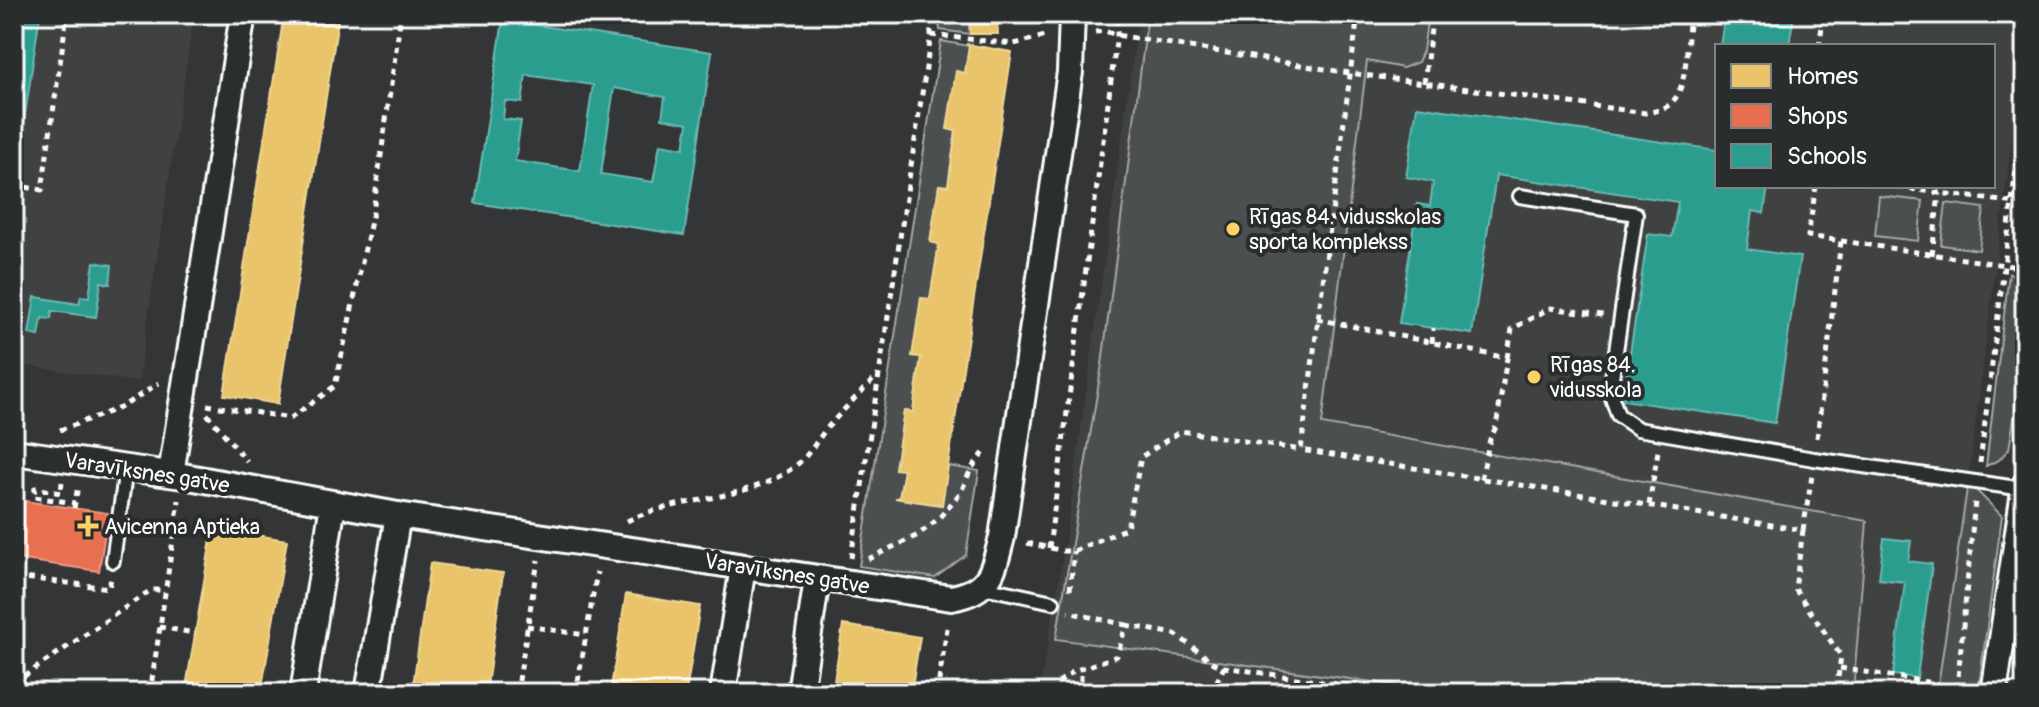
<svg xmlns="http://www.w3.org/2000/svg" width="2039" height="707" font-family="Pangolin,sans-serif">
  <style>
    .built { fill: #404243; fill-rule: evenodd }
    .green { fill: #4c4f50; stroke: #a6a7a8; stroke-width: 2 }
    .homes { fill: #e9c46a; stroke: #f0d697; stroke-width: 2 }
    .shops { fill: #e76f51; stroke: #ee9a85; stroke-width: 2 }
    .schools { fill: #2a9d8f; stroke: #6abab1; stroke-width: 2; fill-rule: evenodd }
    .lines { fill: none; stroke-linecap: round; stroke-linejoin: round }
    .lane-casing { stroke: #fff; stroke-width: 18 }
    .street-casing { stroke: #fff; stroke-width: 30 }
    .path { stroke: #fff; stroke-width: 5; stroke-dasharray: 6 6; stroke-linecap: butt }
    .lane { stroke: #2a2d2e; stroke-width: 12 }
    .street { stroke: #2a2d2e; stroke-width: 24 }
    .poi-dot { fill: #ffd166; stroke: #2a2d2e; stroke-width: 3 }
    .labels { text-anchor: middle; stroke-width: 8; stroke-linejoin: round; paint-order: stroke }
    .poi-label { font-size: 22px; fill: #fff; stroke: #2a2d2e; text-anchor: start }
    .street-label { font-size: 22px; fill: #fff; stroke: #2a2d2e }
  </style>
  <rect width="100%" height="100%" fill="#333536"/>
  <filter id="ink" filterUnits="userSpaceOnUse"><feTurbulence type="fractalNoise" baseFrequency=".0125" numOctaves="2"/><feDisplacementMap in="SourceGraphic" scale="16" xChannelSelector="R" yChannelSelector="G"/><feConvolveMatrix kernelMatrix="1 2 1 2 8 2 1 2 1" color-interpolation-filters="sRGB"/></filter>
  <g filter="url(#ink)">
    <!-- built -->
    <g class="built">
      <path d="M14,14H194L138,382L14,364Z"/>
      <path d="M1139,14H2018L2021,68L1968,482L1937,693H1039L1064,551ZM1717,46H1993V186H1717Z"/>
    </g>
    <!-- green -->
    <g class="green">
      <path d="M938,14H969L970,19H967L969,20L970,34L940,30Z"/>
      <path d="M1148,14H1428L1423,51L1418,62L1403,68L1367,61L1322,424L1867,521L1853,693H1453L1056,639L1102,364Z"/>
      <path d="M941,41L969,46L965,73L948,129L956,131L948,186L939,185L930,242L939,244L930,299L921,298L913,356L921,357L913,412L904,411L895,468L904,470L899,499L941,505L948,466L979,471L966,555L935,578L859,566Z"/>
      <path d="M1879,196L1923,201L1918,241L1875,236Z"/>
      <path d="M1946,203L1984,208L1979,250L1941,245Z"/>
      <path d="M2009,273L2025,279V353L2009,449L1999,460L1986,466Z"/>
      <path d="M1968,482L2002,516L1978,693H1937Z"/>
    </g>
    <!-- homes -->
    <g class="homes">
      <path d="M284,14H339L278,404L224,395Z"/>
      <path d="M969,14H1012L1013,16L997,17L998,34H970L969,20L966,19H970Z"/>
      <path d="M966,44L1012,52L942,505L895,498H899L904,470L895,469L904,411L913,412L921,357L912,356L921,298L930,299L939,244L930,242L939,185L948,186L956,131L947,129L956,71L965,73L969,46Z"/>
      <path d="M213,528L287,540L261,693H185Z"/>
      <path d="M430,563L503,573L486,693H412Z"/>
      <path d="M626,594L700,606L686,693H610Z"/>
      <path d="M843,625L920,637L911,693H832Z"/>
    </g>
    <!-- shops -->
    <path class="shops" d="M24,501L108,513L99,571L16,559Z"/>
    <!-- schools -->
    <g class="schools">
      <path d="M14,14H40L19,155L14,154Z"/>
      <path d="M1725,14H1794L1789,46H1720Z"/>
      <path d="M503,20L712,52L684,235L475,203ZM526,75L593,85L580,171L515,161L521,121L503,119L505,101L522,103ZM614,88L665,97L662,118L688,123L684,148L660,144L653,182L601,174Z"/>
      <path d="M1417,106L1717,150V186H1768L1764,213L1752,211L1747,249L1800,257L1775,423L1623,400L1648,234L1672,237L1678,202L1496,175L1472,334L1399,323L1417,204L1430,206L1433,182L1406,177Z"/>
      <path d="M94,262L112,265L110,284L101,282L96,317L52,311L51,319L42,318L39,336L29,334L35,297L79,304L81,296L89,297Z"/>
      <path d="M1884,538L1911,541L1908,561L1932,564L1917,678L1893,675L1905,582L1879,579Z"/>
    </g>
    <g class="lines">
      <defs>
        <g id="lane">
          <path d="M1520,196L1636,214L1610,392L1618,415L1638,429L1814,459L2024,489"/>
          <path d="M113,561L126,468"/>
          <path d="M983,587L1053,602"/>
        </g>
        <g id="street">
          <path d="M14,452L183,476L398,515L951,598C991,591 993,572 1002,537L1070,72L1072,14"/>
          <path d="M171,474L243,14"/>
          <path d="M303,693L333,504"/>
          <path d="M368,693L398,515"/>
          <path d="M723,693L743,567"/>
          <path d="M800,693L817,579"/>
          <path d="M1994,693L2025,485"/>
        </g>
      </defs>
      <!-- lane casing -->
      <use href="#lane" class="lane-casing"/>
      <!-- street casing -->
      <use href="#street" class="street-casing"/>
      <!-- path -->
      <g class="path">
        <path d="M1358,14L1301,450L1803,530L1812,476"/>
        <path d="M1095,32L1105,31L1117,35L1349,73L1646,113C1657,111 1667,109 1674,100C1688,84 1687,36 1690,14"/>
        <path d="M931,35L1014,44L1045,36"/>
        <path d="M1819,46L1824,14"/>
        <path d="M1424,83L1433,14"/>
        <path d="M14,185L42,190L67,14"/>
        <path d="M1816,186L1808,236L2025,268"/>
        <path d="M1886,186L2025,204"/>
        <path d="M1932,255L1939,193"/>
        <path d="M1317,319L1507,358L1496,427L1490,439L1481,479"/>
        <path d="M1432,343L1433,328"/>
        <path d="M1507,358L1512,329L1550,308L1603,315"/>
        <path d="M207,405L291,418L335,386L373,212L401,14"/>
        <path d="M207,414L247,461"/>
        <path d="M60,430L120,408L159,383"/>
        <path d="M1817,438L1841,241"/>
        <path d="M1980,463L2025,95"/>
        <path d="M62,482L61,493L35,488L34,497L75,503"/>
        <path d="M14,500L19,481H22"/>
        <path d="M1649,505L1658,451"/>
        <path d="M74,508L78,486"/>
        <path d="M627,521C678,496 749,502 795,466C808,457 817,440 827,428C843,410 861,392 878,375"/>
        <path d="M1803,530L1795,589L1841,656L1836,693"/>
        <path d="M1027,543L1064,551H1074L1127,528L1141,457L1181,431L1301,450"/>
        <path d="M1049,548L1117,35V14"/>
        <path d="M851,558L931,35L930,14"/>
        <path d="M868,559L918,535L939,518L961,492L971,469L986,450"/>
        <path d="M16,577L109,588L111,578"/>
        <path d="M1070,590L1074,551"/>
        <path d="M1126,625L1175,634L1214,663L1224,667L1394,693"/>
        <path d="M527,626L585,635"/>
        <path d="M159,627L195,633"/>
        <path d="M1840,668L1933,683"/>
        <path d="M14,683L151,590H164"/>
        <path d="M1957,688L1975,501"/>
        <path d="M150,693L179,500"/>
        <path d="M517,693L538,560"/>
        <path d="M576,693L597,572"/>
        <path d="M937,693L948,622"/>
        <path d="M1057,693L1056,684L1074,671L1117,656L1126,625L1068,612"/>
        <path d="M1081,693V669"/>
        <path d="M1211,693L1224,667"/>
        <path d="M1932,693L1933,683L1968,693"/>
      </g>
      <!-- lane -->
      <use href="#lane" class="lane"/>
      <!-- street -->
      <use href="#street" class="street"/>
    </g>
  </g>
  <!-- markers -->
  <g class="poi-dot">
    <circle cx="1233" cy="229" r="8"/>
    <circle cx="1534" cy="377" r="8"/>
    <path d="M84 514h8v8h8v8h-8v8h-8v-8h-8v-8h8z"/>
  </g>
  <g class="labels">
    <!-- poi labels -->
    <g class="poi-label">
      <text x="1249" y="224">Rīgas 84. vidusskolas<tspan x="1249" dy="25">sporta komplekss</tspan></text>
      <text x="1550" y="372">Rīgas 84.<tspan x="1550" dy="25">vidusskola</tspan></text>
      <text x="104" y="534">Avicenna Aptieka</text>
    </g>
    <!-- street labels -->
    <g class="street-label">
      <text transform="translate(147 472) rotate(9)" y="8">Varavīksnes gatve</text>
      <text transform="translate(787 573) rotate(9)" y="8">Varavīksnes gatve</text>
    </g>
  </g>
  <!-- margin -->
  <rect width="2039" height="707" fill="none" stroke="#2a2d2e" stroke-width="48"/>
  <rect x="24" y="24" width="1991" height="659" fill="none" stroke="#fff" stroke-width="3" filter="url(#ink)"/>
  <!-- legend -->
  <rect x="1715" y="44" width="280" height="144" fill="#2a2d2e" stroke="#7f8182" stroke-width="2"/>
  <rect x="1731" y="64" width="40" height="24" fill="#e9c46a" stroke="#7f8182" stroke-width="2"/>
  <text x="1787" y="84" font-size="24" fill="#ffffff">Homes</text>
  <rect x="1731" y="104" width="40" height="24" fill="#e76f51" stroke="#7f8182" stroke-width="2"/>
  <text x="1787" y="124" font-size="24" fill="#ffffff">Shops</text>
  <rect x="1731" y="144" width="40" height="24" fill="#2a9d8f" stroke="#7f8182" stroke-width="2"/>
  <text x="1787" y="164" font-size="24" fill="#ffffff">Schools</text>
</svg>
